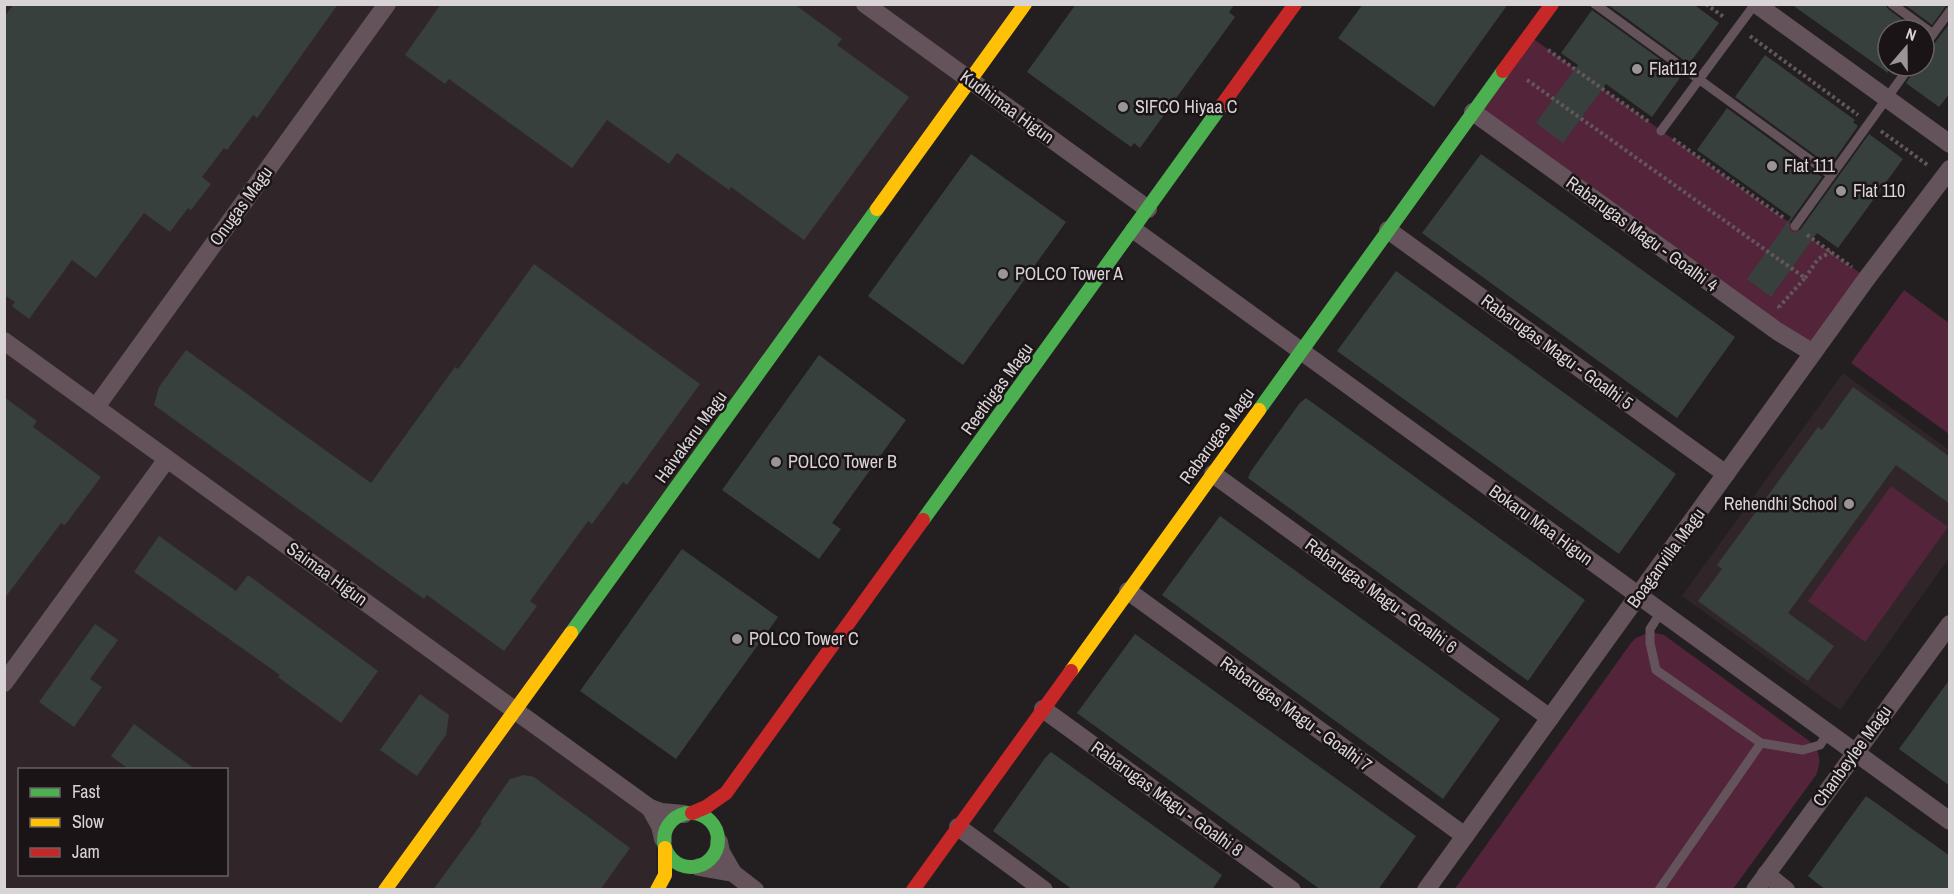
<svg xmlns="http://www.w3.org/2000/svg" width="1954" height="894" font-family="'Archivo Narrow',sans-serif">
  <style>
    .built { fill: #30262a; fill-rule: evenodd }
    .green { fill: #53243a }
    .building { fill: #37403c }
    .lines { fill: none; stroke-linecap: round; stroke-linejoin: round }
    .path { stroke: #63575c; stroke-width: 4; stroke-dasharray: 3 3; stroke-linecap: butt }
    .lane { stroke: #64535a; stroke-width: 9 }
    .street { stroke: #64535a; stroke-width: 18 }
    .fast { stroke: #4caf50; stroke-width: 14 }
    .slow { stroke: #ffc107; stroke-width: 14 }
    .jam { stroke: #c62828; stroke-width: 14 }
    .poi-dot { fill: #999496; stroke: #1b1417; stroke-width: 2 }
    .labels { text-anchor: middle; stroke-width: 5; stroke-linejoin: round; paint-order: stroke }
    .poi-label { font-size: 18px; fill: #d8d3d5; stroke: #1b1417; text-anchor: start }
    .street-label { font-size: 18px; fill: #d8d3d5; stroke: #1b1417 }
  </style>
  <rect width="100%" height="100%" fill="#231f21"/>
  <!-- built -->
  <g class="built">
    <path d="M5,5H1025L515,710L642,802L656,841L657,889L5,890ZM20,770H226V874H20Z"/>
    <path d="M1843,373L1949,450V558L1840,710L1682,596Z"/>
  </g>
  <!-- green -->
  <g class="green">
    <path d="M1528,35L1867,278L1813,353L1473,112Z"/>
    <path d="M1904,290L1949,323V434L1851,363Z"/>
    <path d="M1891,486L1948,527L1865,642L1808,601Z"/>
    <path d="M1650,632L1664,635L1808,740C1820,749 1822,761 1816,775L1733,889L1454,890L1631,643L1636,638Z"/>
  </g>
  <!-- building -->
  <g class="building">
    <path d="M14,4H338L257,118L253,115L227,150L224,148L202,177L211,184L191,210L188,208L170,232L144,213L96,278L72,260L29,319L12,306L15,302L4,295V17Z"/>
    <path d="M441,4H794L842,39L837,45L909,97L804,240L731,187L729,190L677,153L669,164L607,120L572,168L449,79L445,84L405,55Z"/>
    <path d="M1076,4H1235L1229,12L1235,17L1140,148L1134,143L1131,147L1027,72Z"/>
    <path d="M1363,4H1508L1434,107L1338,38Z"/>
    <path d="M1607,4H1693L1719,23L1689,64Z"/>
    <path d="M1791,4H1885L1888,9L1916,30H1888V66H1902L1895,75L1888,70V73Z"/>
    <path d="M1904,4H1949L1945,7L1932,25Z"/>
    <path d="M1592,10L1682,75L1652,117L1606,84L1563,143L1536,123L1578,65L1561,53Z"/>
    <path d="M1950,23V93L1939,107L1906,83L1917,66H1924V57Z"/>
    <path d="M1765,55L1855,120L1853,122L1858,126L1830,166L1735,97Z"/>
    <path d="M1727,108L1822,177L1789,223V229L1794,233L1800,230L1869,134L1903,159L1838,248L1817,233L1771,297L1747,279L1791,217L1697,150Z"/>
    <path d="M971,154L1066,222L963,365L868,296Z"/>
    <path d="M1481,154L1735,337L1677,418L1422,233Z"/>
    <path d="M534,264L700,384L627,485L623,482L592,524L588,521L530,601L537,606L504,651L427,595L424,599L154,405L159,387L186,350L371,483L455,367L458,369Z"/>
    <path d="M1396,271L1676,474L1619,554L1337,351Z"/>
    <path d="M819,355L906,420L832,523L841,529L819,559L722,490Z"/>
    <path d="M1853,387L1950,457V504L1896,465L1788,613L1834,646L1808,681L1698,601L1722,569L1717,565L1818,427L1822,430Z"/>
    <path d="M4,397L37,421L33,427L101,477L65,525L61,523L4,599Z"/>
    <path d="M1306,398L1585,600L1528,681L1248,478L1251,471L1299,404Z"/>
    <path d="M1220,516L1500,719L1443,799L1162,595Z"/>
    <path d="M159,536L236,591L248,575L378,671L341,723L278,677L280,675L134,572Z"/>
    <path d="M682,549L778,617L676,759L580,691Z"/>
    <path d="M95,624L118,640L90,679L102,687L74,727L39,702Z"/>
    <path d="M1135,634L1416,836L1378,890H1321L1077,713Z"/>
    <path d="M1950,679V786L1899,749Z"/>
    <path d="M420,694L449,715L446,735L417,776L380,750Z"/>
    <path d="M134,724L196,770H130L111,756Z"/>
    <path d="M1051,752L1222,875L1212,890H1073L993,831L1045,758Z"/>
    <path d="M524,775L534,777L630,848L600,890H433L482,823L480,822L510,779Z"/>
    <path d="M1866,796L1950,856V890H1826L1808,876Z"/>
  </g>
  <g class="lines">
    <!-- path -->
    <g class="path">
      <path d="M1706,4L1725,18"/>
      <path d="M1750,36L1858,115"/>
      <path d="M1548,50L1649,122"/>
      <path d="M1527,80L1805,278L1779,307L1781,309"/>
      <path d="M1881,131L1929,166"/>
      <path d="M1673,139L1784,218"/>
      <path d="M1807,235L1852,267"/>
      <path d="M1805,278L1818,259L1831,252"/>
    </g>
    <!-- lane -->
    <g class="lane">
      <path d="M1595,4L1831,175"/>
      <path d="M1892,4L1933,34"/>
      <path d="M1924,46L1950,11"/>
      <path d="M1661,131L1755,4"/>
      <path d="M1795,226L1910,66"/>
      <path d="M1661,612L1650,629V643L1656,670L1761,743L1803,750L1820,745L1828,733"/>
      <path d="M1659,890L1761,743"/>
    </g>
    <!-- street -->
    <g class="street">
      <path d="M865,4L1148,209"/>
      <path d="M1756,4L1950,144"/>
      <path d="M1473,112L1777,331L1813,353"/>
      <path d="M1134,230L1950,821"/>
      <path d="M1388,230L1726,474"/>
      <path d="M4,341L650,808L661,812L684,814"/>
      <path d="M96,407L387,4"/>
      <path d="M1213,474L1550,718"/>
      <path d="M1128,591L1465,836"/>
      <path d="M4,683L167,459"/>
      <path d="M1043,709L1292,890"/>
      <path d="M650,808L660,826L663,839"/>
      <path d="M958,827L1044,890"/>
      <path d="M719,842L721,852L733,873"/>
      <path d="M699,867L733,873L755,890"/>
      <path d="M1766,874L1786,890"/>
      <path d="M1426,890L1867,278L1950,169"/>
      <path d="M1755,890L1950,624"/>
    </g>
    <!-- fast -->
    <g class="fast">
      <path d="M1259,410L1503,71"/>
      <path d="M923,520L1222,105"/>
      <path d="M571,633L877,209"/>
      <circle cx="691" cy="840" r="27"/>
    </g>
    <!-- slow -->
    <g class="slow">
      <path d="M877,209L1025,4"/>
      <path d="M1071,671L1259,410"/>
      <path d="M385,890L571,633"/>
      <path d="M657,890L665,875V848"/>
    </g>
    <!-- jam -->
    <g class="jam">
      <path d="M1503,71L1552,4"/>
      <path d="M1222,105L1295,4"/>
      <path d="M692,813L706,807L726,793L923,520"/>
      <path d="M913,890L1071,671"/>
    </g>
  </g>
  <!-- markers -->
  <g class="poi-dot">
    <circle cx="1637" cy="69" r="6"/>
    <circle cx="1123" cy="107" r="6"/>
    <circle cx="1772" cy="166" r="6"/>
    <circle cx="1841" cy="191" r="6"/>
    <circle cx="1003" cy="274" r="6"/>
    <circle cx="776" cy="462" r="6"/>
    <circle cx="1849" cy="504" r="6"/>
    <circle cx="737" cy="639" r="6"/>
  </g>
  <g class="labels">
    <!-- poi labels -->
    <g class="poi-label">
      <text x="1649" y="75">Flat112</text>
      <text x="1135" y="113">SIFCO Hiyaa C</text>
      <text x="1784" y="172">Flat 111</text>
      <text x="1853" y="197">Flat 110</text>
      <text x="1015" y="280">POLCO Tower A</text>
      <text x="788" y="468">POLCO Tower B</text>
      <text x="1837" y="510" text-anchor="end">Rehendhi School</text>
      <text x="749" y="645">POLCO Tower C</text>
    </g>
    <!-- street labels -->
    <g class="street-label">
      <text transform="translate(1007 107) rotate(36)" y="6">Kudhimaa Higun</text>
      <text transform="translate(241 206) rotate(-54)" y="6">Onugas Magu</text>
      <text transform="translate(1642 234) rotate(36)" y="6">Rabarugas Magu - Goalhi 4</text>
      <text transform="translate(1557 352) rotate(36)" y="6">Rabarugas Magu - Goalhi 5</text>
      <text transform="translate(997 389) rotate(-54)" y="6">Reethigas Magu</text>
      <text transform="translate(1217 436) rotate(-54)" y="6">Rabarugas Magu</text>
      <text transform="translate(691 437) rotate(-54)" y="6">Haivakaru Magu</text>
      <text transform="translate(1541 525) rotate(36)" y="6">Bokaru Maa Higun</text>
      <text transform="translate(1666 558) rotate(-54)" y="6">Boaganvilla Magu</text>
      <text transform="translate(327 574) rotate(36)" y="6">Saimaa Higun</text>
      <text transform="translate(1381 596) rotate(36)" y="6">Rabarugas Magu - Goalhi 6</text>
      <text transform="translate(1296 714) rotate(36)" y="6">Rabarugas Magu - Goalhi 7</text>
      <text transform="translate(1852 756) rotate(-54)" y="6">Chanbeylee Magu</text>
      <text transform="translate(1167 799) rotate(36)" y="6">Rabarugas Magu - Goalhi 8</text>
    </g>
  </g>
  <!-- border -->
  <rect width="1954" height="894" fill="none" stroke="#d8d3d5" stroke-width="12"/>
  <!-- legend -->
  <rect x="18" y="768" width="210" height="108" fill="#1b1417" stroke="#676063" stroke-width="1.5"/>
  <rect x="30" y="788" width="30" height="9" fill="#4caf50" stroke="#676063" stroke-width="1.5"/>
  <text x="72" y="798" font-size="18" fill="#d8d3d5">Fast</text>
  <rect x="30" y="818" width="30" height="9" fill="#ffc107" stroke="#676063" stroke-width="1.5"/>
  <text x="72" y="828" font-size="18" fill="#d8d3d5">Slow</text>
  <rect x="30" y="848" width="30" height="9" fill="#c62828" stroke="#676063" stroke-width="1.5"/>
  <text x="72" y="858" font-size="18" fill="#d8d3d5">Jam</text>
  <!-- north arrow -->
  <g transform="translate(1906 48) rotate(20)"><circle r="28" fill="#1b1417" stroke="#676063" stroke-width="1.5"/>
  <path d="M0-4.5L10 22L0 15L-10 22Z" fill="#999496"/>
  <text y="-9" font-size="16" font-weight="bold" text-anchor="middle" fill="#d8d3d5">N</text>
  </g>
</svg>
